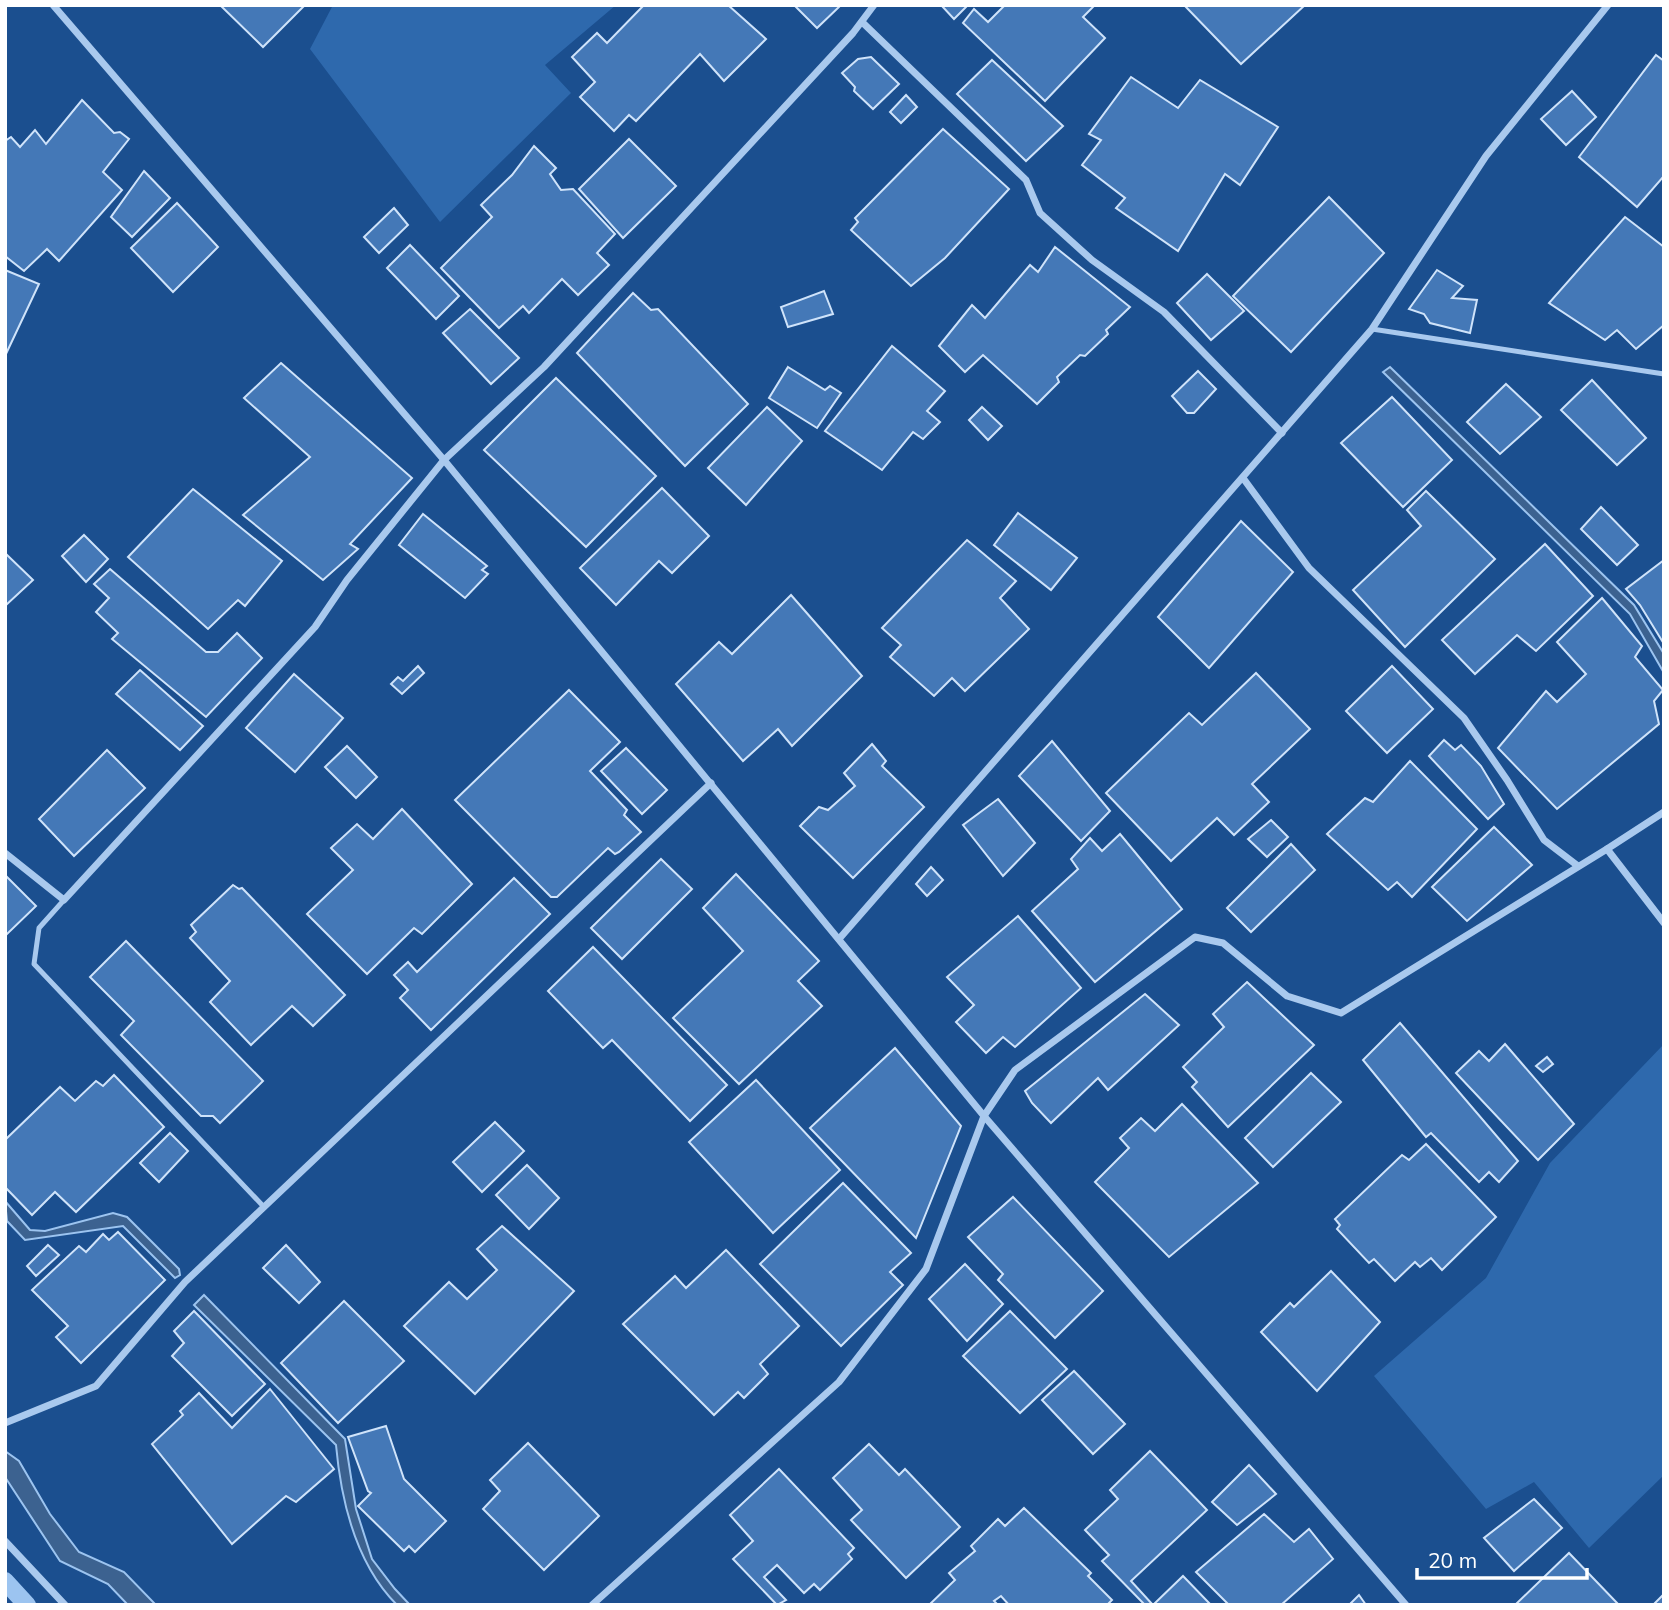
<svg xmlns="http://www.w3.org/2000/svg" width="1669" height="1610" font-family="Mulish,sans-serif">
  <style>
    .green { fill: #2e69ad }
    .water { fill: #3c6290; stroke: #9cc4f0; stroke-width: 2 }
    .lines { fill: none; stroke-linecap: round; stroke-linejoin: round }
    .stream { stroke: #9cc4f0; stroke-width: 18 }
    .building { fill: #4478b7; stroke: #cfe3fa; stroke-width: 2 }
    .lane { stroke: #a9c9ee; stroke-width: 5 }
    .street { stroke: #a9c9ee; stroke-width: 7 }
  </style>
  <rect width="100%" height="100%" fill="#1b4f8f"/>
  <!-- green -->
  <g class="green">
    <path d="M333,5H616L545,65L571,93L440,222L310,49Z"/>
    <path d="M1664,1044V1475L1589,1548L1534,1482L1486,1509L1374,1376L1486,1278L1550,1163Z"/>
  </g>
  <!-- water -->
  <g class="water">
    <path d="M1390,367L1634,605L1664,654V673L1630,614L1383,372Z"/>
    <path d="M5,1201L30,1230L45,1231L113,1213L127,1217L179,1269L180,1275L175,1278L123,1226L25,1240L7,1221Z"/>
    <path d="M204,1295L345,1439L356,1509L372,1559L395,1589L410,1605H397C355,1563 341,1501 336,1445L194,1305Z"/>
    <path d="M5,1451L19,1461L50,1514L79,1552L124,1572L156,1605H128L108,1584L60,1561L5,1477Z"/>
  </g>
  <g class="lines">
    <!-- stream -->
    <path class="stream" d="M5,1581L27,1605"/>
  </g>
  <!-- building -->
  <g class="building">
    <path d="M220,5H305L263,47Z"/>
    <path d="M644,5H728L766,39L724,81L700,54L636,121L629,115L614,131L580,97L595,82L572,57L597,33L607,43Z"/>
    <path d="M794,5H841L817,28Z"/>
    <path d="M941,5H968L954,19Z"/>
    <path d="M1005,5H1090L1093,7L1083,17L1105,38L1045,101L963,23L974,9L988,22Z"/>
    <path d="M1184,5H1305L1241,64Z"/>
    <path d="M1656,55L1664,61V176L1637,207L1579,157Z"/>
    <path d="M871,57L899,84L873,109L854,91L855,87L842,73L858,59Z"/>
    <path d="M992,60L1063,126L1026,161L957,94Z"/>
    <path d="M1131,77L1178,108L1200,80L1278,127L1240,185L1225,174L1178,251L1116,208L1125,198L1082,165L1101,140L1089,134Z"/>
    <path d="M1572,91L1596,117L1566,145L1541,119Z"/>
    <path d="M906,95L917,107L901,123L890,112Z"/>
    <path d="M82,100L114,133L120,132L129,139L103,172L122,190L59,261L47,249L24,271L5,256V141L11,137L20,147L35,130L46,144Z"/>
    <path d="M943,129L1009,189L945,258L911,286L851,230L858,222L855,218Z"/>
    <path d="M629,139L676,186L623,238L579,189Z"/>
    <path d="M534,146L556,168L550,174L561,190L573,189L615,234L597,253L609,265L578,295L562,279L529,313L523,306L499,328L441,268L492,217L481,205L512,175Z"/>
    <path d="M144,171L170,198L132,237L111,217Z"/>
    <path d="M1329,197L1384,253L1291,352L1233,296Z"/>
    <path d="M177,203L218,247L173,292L131,248Z"/>
    <path d="M394,208L408,225L379,253L364,237Z"/>
    <path d="M1625,217L1664,247V325L1636,349L1617,330L1605,340L1549,303Z"/>
    <path d="M410,245L459,296L436,319L387,268Z"/>
    <path d="M1055,247L1130,307L1106,330L1108,334L1085,356L1080,355L1057,377L1059,382L1037,404L983,355L965,372L939,346L972,305L985,318L1030,265L1038,272Z"/>
    <path d="M5,270L39,284L5,356Z"/>
    <path d="M1437,270L1463,286L1452,298L1477,300L1470,333L1430,323L1424,314L1409,309Z"/>
    <path d="M1207,274L1244,311L1211,340L1177,303Z"/>
    <path d="M824,291L833,314L788,327L781,307Z"/>
    <path d="M633,293L651,310L658,309L748,404L685,466L577,353Z"/>
    <path d="M470,309L519,358L491,384L443,333Z"/>
    <path d="M892,346L945,391L927,411L940,422L923,439L913,432L882,470L825,431Z"/>
    <path d="M281,363L412,478L350,544L358,549L323,580L243,515L310,457L244,398Z"/>
    <path d="M788,367L825,390L830,386L841,393L817,428L769,398Z"/>
    <path d="M1198,371L1216,389L1194,413H1187L1172,396Z"/>
    <path d="M556,378L656,476L586,547L484,450Z"/>
    <path d="M1592,380L1646,438L1617,465L1561,410Z"/>
    <path d="M1506,384L1541,417L1500,454L1467,422Z"/>
    <path d="M1392,397L1452,460L1403,507L1341,443Z"/>
    <path d="M767,407L802,441L746,505L708,468Z"/>
    <path d="M982,407L1002,426L988,440L969,420Z"/>
    <path d="M662,488L709,536L672,573L659,561L616,605L580,568Z"/>
    <path d="M193,489L282,561L245,606L238,600L208,629L128,557Z"/>
    <path d="M1426,491L1495,559L1405,647L1353,590L1421,526L1407,510Z"/>
    <path d="M1601,507L1638,545L1617,565L1581,529Z"/>
    <path d="M1018,513L1077,558L1051,590L994,545Z"/>
    <path d="M423,514L487,566L482,570L488,574L465,598L399,545Z"/>
    <path d="M1241,521L1293,572L1209,668L1158,617Z"/>
    <path d="M84,535L108,559L86,582L62,556Z"/>
    <path d="M967,540L1016,581L1000,598L1029,629L965,691L952,678L934,696L890,657L901,645L882,628Z"/>
    <path d="M1545,544L1593,596L1536,651L1517,635L1475,674L1442,640Z"/>
    <path d="M5,553L33,580L5,606Z"/>
    <path d="M1664,560V644L1640,605L1626,589Z"/>
    <path d="M110,569L206,652H218L237,633L262,658L206,717L112,639L118,633L96,612L109,598L94,584Z"/>
    <path d="M791,595L862,676L792,746L778,729L743,761L676,684L719,642L732,654Z"/>
    <path d="M1602,598L1642,646L1635,657L1663,690L1654,701L1659,724L1557,809L1498,748L1546,691L1557,702L1586,674L1557,642Z"/>
    <path d="M418,666L424,673L402,694L391,684L398,677L403,681Z"/>
    <path d="M1392,666L1433,709L1387,753L1346,711Z"/>
    <path d="M140,670L203,726L180,750L116,694Z"/>
    <path d="M1256,673L1310,729L1252,784L1269,802L1234,835L1217,818L1171,861L1106,793L1189,713L1202,725Z"/>
    <path d="M294,674L343,718L295,772L246,728Z"/>
    <path d="M569,690L620,742L590,771L627,810L624,815L641,832L619,852L615,854L608,848L557,897H551L455,800Z"/>
    <path d="M1444,740L1455,750L1461,745L1481,766L1504,804L1488,819L1429,756Z"/>
    <path d="M1052,741L1110,811L1081,841L1019,776Z"/>
    <path d="M872,744L886,761L882,766L924,807L853,878L800,826L819,807L828,810L855,786L844,773Z"/>
    <path d="M347,746L377,777L356,798L325,767Z"/>
    <path d="M626,748L667,790L642,814L601,771Z"/>
    <path d="M107,750L145,788L74,856L39,819Z"/>
    <path d="M1410,761L1477,829L1412,897L1397,882L1388,890L1327,834L1365,798L1373,802Z"/>
    <path d="M998,799L1035,843L1003,876L963,825Z"/>
    <path d="M402,809L472,884L422,934L414,928L367,974L307,914L353,870L331,848L357,824L373,839Z"/>
    <path d="M1271,820L1288,837L1267,857L1248,839Z"/>
    <path d="M1494,827L1532,865L1467,921L1432,887Z"/>
    <path d="M1120,834L1182,909L1095,982L1032,911L1078,869L1071,859L1090,838L1102,851Z"/>
    <path d="M1291,844L1315,870L1251,932L1227,908Z"/>
    <path d="M661,859L692,889L622,959L591,928Z"/>
    <path d="M931,867L943,880L927,896L916,884Z"/>
    <path d="M736,874L819,961L798,981L822,1006L739,1084L673,1018L743,951L703,908Z"/>
    <path d="M5,875L36,906L5,936Z"/>
    <path d="M514,878L550,914L431,1030L400,998L408,990L394,975L408,962L417,972Z"/>
    <path d="M233,885L239,889L242,888L345,995L313,1026L292,1006L251,1045L210,1002L230,981L190,938L196,932L191,925Z"/>
    <path d="M1018,916L1081,988L1015,1047L1003,1037L986,1053L956,1022L974,1005L947,977Z"/>
    <path d="M126,941L263,1081L220,1123L213,1116H201L121,1035L134,1021L90,977Z"/>
    <path d="M593,947L727,1085L690,1121L612,1040L603,1048L548,991Z"/>
    <path d="M1247,982L1314,1045L1228,1127L1192,1087L1197,1082L1183,1067L1224,1027L1213,1014Z"/>
    <path d="M1145,994L1179,1025L1108,1090L1098,1078L1051,1123L1032,1103L1025,1091Z"/>
    <path d="M1400,1023L1518,1161L1499,1182L1489,1172L1479,1182L1431,1133L1426,1137L1363,1060Z"/>
    <path d="M1505,1044L1574,1124L1538,1160L1456,1073L1479,1051L1489,1061Z"/>
    <path d="M895,1048L961,1126L916,1238L810,1128Z"/>
    <path d="M1547,1057L1553,1064L1543,1072L1536,1066Z"/>
    <path d="M1311,1073L1341,1102L1273,1167L1245,1138Z"/>
    <path d="M114,1075L164,1127L76,1212L55,1192L32,1215L5,1187V1140L60,1087L75,1101L96,1081L103,1086Z"/>
    <path d="M756,1080L840,1170L773,1233L689,1142Z"/>
    <path d="M1182,1104L1258,1183L1169,1257L1095,1182L1129,1148L1120,1138L1141,1118L1155,1131Z"/>
    <path d="M495,1122L524,1151L482,1192L453,1162Z"/>
    <path d="M170,1133L188,1151L159,1182L140,1163Z"/>
    <path d="M1426,1144L1496,1217L1442,1270L1431,1258L1420,1267L1415,1262L1395,1281L1374,1259L1369,1263L1337,1229L1340,1225L1335,1219L1402,1155L1409,1160Z"/>
    <path d="M527,1165L559,1198L529,1229L496,1195Z"/>
    <path d="M843,1183L911,1253L890,1272L903,1285L841,1346L760,1264Z"/>
    <path d="M1013,1197L1103,1291L1055,1338L998,1280L1003,1274L968,1237Z"/>
    <path d="M502,1226L574,1291L475,1394L404,1326L449,1282L467,1299L497,1270L477,1249Z"/>
    <path d="M118,1232L165,1280L81,1363L56,1337L68,1326L32,1290L79,1246L86,1252L103,1234L109,1240Z"/>
    <path d="M48,1245L59,1255L36,1276L27,1266Z"/>
    <path d="M286,1245L320,1282L299,1303L263,1268Z"/>
    <path d="M726,1250L799,1326L760,1364L768,1374L744,1398L738,1392L714,1415L623,1324L675,1276L686,1288Z"/>
    <path d="M965,1264L1003,1304L967,1341L929,1299Z"/>
    <path d="M1331,1271L1380,1322L1317,1391L1261,1332L1290,1303L1294,1307Z"/>
    <path d="M344,1301L404,1361L338,1423L281,1363Z"/>
    <path d="M194,1311L265,1384L232,1416L172,1356L184,1343L174,1331Z"/>
    <path d="M1010,1311L1067,1369L1020,1413L963,1356Z"/>
    <path d="M1074,1371L1125,1424L1093,1454L1042,1400Z"/>
    <path d="M270,1389L334,1469L296,1502L286,1496L232,1544L152,1444L183,1415L180,1411L199,1393L232,1428Z"/>
    <path d="M386,1426L404,1479L446,1521L415,1552L409,1546L404,1551L358,1506L371,1493L368,1491L348,1437Z"/>
    <path d="M528,1443L599,1516L544,1570L483,1509L500,1491L490,1480Z"/>
    <path d="M869,1444L899,1475L905,1469L960,1527L906,1578L851,1520L862,1510L833,1478Z"/>
    <path d="M1150,1451L1207,1510L1131,1581L1153,1605H1145L1102,1561L1109,1555L1085,1530L1118,1499L1110,1490Z"/>
    <path d="M1249,1465L1276,1494L1237,1525L1212,1502Z"/>
    <path d="M779,1469L854,1548L848,1554L852,1559L820,1590L814,1584L804,1593L777,1565L764,1577L786,1600L777,1605L733,1559L753,1541L730,1515Z"/>
    <path d="M1534,1499L1562,1528L1514,1571L1484,1538Z"/>
    <path d="M1024,1508L1091,1573L1088,1576L1112,1600L1107,1605H1009L1001,1596L994,1601L998,1605H929L955,1580L949,1573L975,1551L971,1546L998,1519L1005,1526Z"/>
    <path d="M1264,1514L1294,1542L1309,1529L1333,1559L1281,1605H1229L1196,1572Z"/>
    <path d="M1569,1553L1619,1605H1515Z"/>
    <path d="M1183,1576L1211,1605H1153Z"/>
    <path d="M1664,1594V1605H1653Z"/>
    <path d="M1359,1595L1366,1605H1349Z"/>
  </g>
  <g class="lines">
    <!-- lane -->
    <g class="lane">
      <path d="M1372,329L1664,374"/>
      <path d="M64,900L39,928L34,964L264,1207"/>
    </g>
    <!-- street -->
    <g class="street">
      <path d="M53,5L444,460L984,1116L1406,1605"/>
      <path d="M862,22L1026,180L1040,213L1092,260L1164,312L1282,433"/>
      <path d="M1243,478L1309,568L1464,718L1507,780L1544,840L1578,866"/>
      <path d="M1607,849L1664,923"/>
      <path d="M5,853L64,900L315,627L347,580L444,460L544,367L853,33L874,5"/>
      <path d="M839,939L1372,329L1486,156L1608,5"/>
      <path d="M5,1423L96,1386L185,1282L711,783"/>
      <path d="M5,1541L65,1605"/>
      <path d="M592,1605L839,1382L926,1269L984,1116L1015,1070L1195,937L1223,943L1287,996L1341,1013L1607,849L1664,812"/>
    </g>
  </g>
  <!-- border -->
  <rect width="1669" height="1610" fill="none" stroke="#ffffff" stroke-width="14"/>
  <!-- scale -->
  <path d="M1417 1568v10h170v-10" fill="none" stroke="#ffffff" stroke-width="3.5"/>
  <text x="1428" y="1568" font-size="21" fill="#ffffff" stroke="#1b4f8f" stroke-width="5" paint-order="stroke">20 m</text>
</svg>
